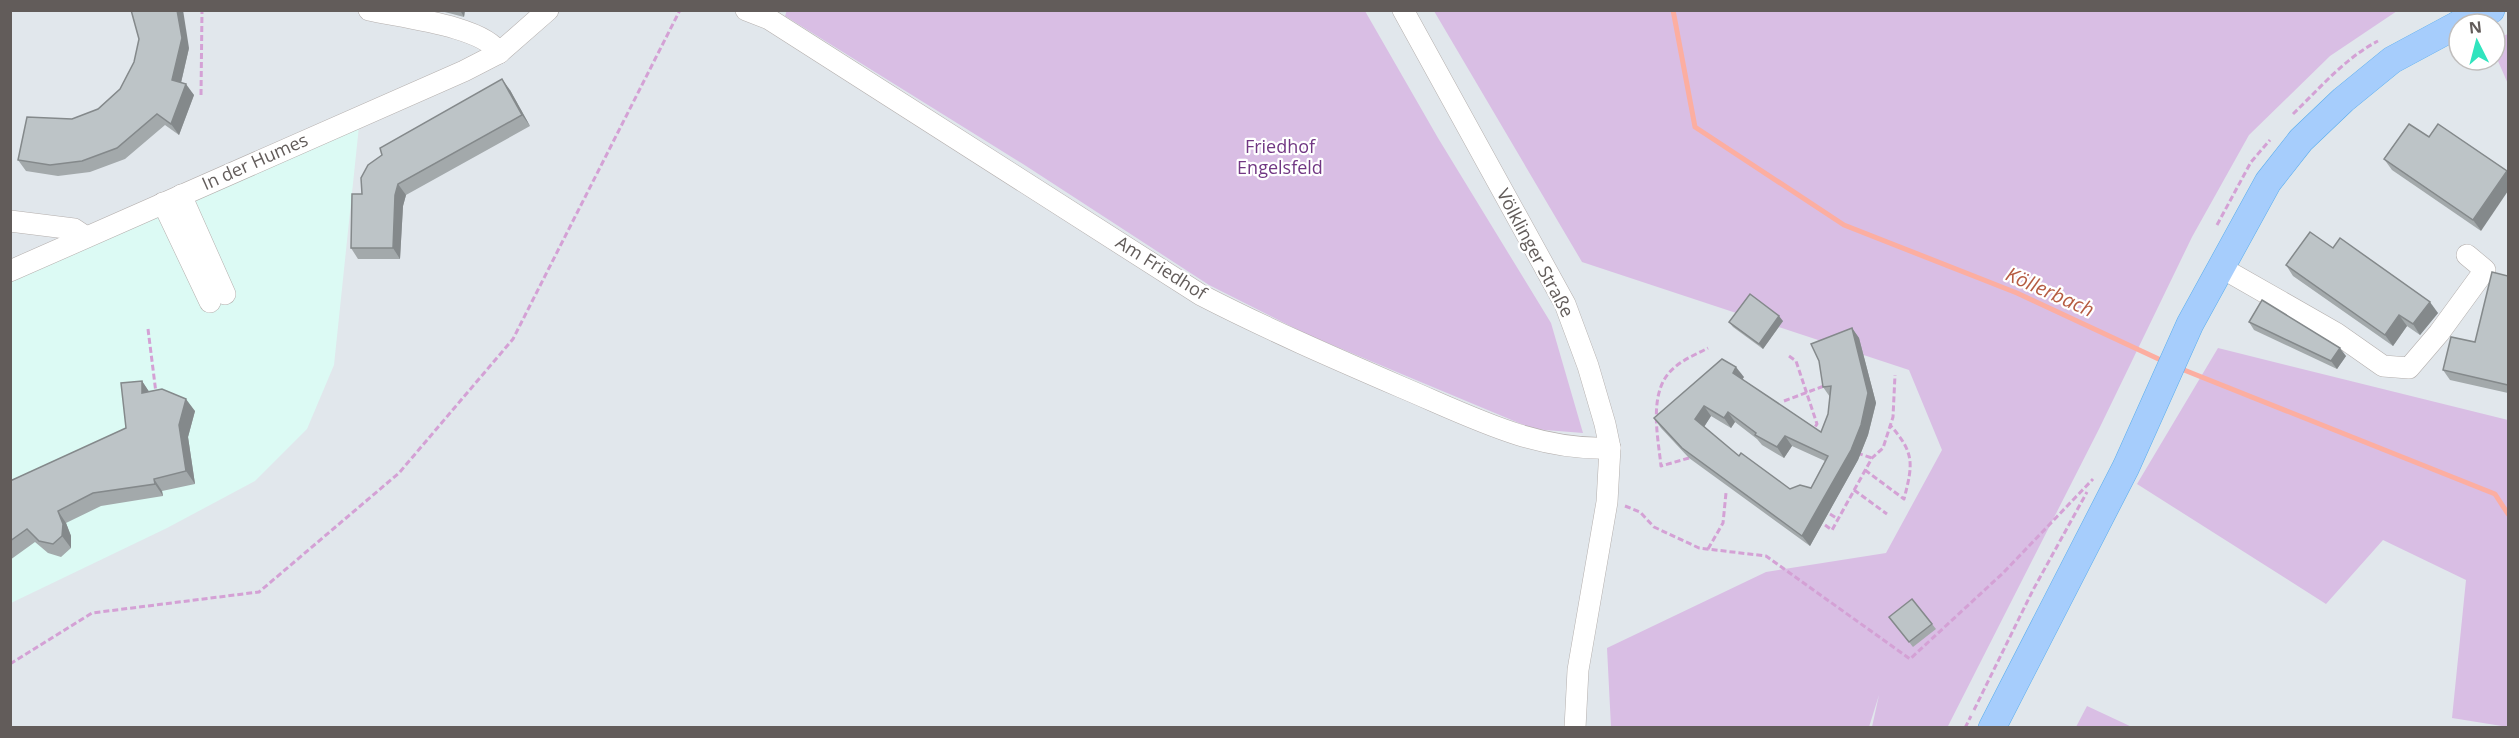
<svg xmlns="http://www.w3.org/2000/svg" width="2519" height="738" font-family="'Open Sans',sans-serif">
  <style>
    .medical { fill: #dcfaf4 }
    .green { fill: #d9bee4 }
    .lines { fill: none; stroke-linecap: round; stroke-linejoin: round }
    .stream { stroke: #fcaea1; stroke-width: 5 }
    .minor-casing { stroke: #b4afad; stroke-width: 22 }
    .major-casing { stroke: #59aded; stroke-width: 28 }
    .path { stroke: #d4a1d5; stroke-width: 3; stroke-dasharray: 6 3; stroke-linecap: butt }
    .minor { stroke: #fff; stroke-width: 21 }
    .major { stroke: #a6cdfc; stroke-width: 27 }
    .wall { fill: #a3a9ab; fill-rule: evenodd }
    .shaded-wall { fill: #84898b }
    .building { fill: #bdc4c7; stroke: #84898b; stroke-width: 1.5; fill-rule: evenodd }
    .labels { text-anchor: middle; stroke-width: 4.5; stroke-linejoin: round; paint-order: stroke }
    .park-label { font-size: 18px; fill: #713783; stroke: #fff }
    .street-label { font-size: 18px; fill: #625c5a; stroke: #fff }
    .water-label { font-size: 20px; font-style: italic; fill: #b65c42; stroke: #fff }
  </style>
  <rect width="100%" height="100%" fill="#e1e7ec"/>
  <!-- medical -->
  <path class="medical" d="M359,126L334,365L307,429L255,481L167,528L11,603V281Z"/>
  <!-- green -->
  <g class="green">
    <path d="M787,10L1365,11L1438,138L1551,323L1583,433L1533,429L1306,334L1209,285L1023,164L785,16Z"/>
    <path d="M1434,11H2397L2330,56L2249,135L2192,237L2099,429L1947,728L1872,727L1879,695L1869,727H1611L1607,648L1766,572L1886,553L1942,450L1909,370L1582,262Z"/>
    <path d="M2508,34V84L2495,54V39Z"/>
    <path d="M2218,348L2508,420V727L2452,718L2466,580L2383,540L2326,604L2137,484Z"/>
    <path d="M2087,706L2132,727H2076Z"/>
  </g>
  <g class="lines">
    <!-- stream -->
    <g class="stream">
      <path d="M1673,10L1695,127L1844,225L2017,293L2165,362"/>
      <path d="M2179,368L2495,494L2508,514"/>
    </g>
    <defs>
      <g id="minor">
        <path d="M369,10C399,17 484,26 499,53"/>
        <path d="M746,10L769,19L1201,295C1267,329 1334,358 1401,387C1470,416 1534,451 1610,448"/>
        <path d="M1403,10L1565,304L1588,366L1605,424L1610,448L1607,502L1578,670L1575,728"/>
        <path d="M181,195L225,294"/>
        <path d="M163,203L210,302"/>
        <path d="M10,221L74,229L86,237"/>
        <path d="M2222,268L2336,333L2383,366L2409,368L2439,333L2485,270L2467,255"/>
        <path d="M10,271L464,71L499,53L548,10"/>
      </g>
      <g id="major">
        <path d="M2459,24L2491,10"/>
        <path d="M1992,728L2126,467L2190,324L2268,182L2301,140L2343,100L2392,60L2459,24"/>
      </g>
    </defs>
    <!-- minor casing -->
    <use href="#minor" class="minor-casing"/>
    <!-- major casing -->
    <use href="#major" class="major-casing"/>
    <!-- path -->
    <g class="path">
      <path d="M201,95L202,10"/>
      <path d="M2293,114C2319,89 2345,58 2378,41"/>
      <path d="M2217,225L2251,162L2270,140"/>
      <path d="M148,329L156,393"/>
      <path d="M1789,356L1796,361L1817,424L1815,427"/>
      <path d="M1784,401L1824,386"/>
      <path d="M1857,453L1872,458"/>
      <path d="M1689,458L1661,466C1658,436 1647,389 1675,367C1684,359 1697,354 1708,348"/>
      <path d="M1865,470L1904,499C1913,464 1915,453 1890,425"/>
      <path d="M1854,490L1887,514"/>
      <path d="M1625,506L1640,512L1654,527L1699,548L1766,556L1910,659L2003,573L2093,479"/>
      <path d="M1830,514L1838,519"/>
      <path d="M1825,525L1832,530L1872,458L1883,448L1893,417L1895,375"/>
      <path d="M1708,549L1723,523L1726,493"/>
      <path d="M10,664L92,613L259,592L399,473L513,339L680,10"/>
      <path d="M1974,710L2033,590L2087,492"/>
      <path d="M1965,728L1971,716"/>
    </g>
    <!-- minor -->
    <use href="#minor" class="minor"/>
    <!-- major -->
    <use href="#major" class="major"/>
  </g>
  <!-- wall -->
  <g class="wall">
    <path d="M437,10H465L464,17Z"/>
    <path d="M189,48L181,83L194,95L179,135L165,125L125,159L90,172L58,176L26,171L18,160L72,119L98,109L120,89Z"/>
    <path d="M510,90L530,126L406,195L403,206L400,259H358L351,248L362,194Z"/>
    <path d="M2409,124L2481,231L2392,170L2384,159Z"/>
    <path d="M2333,248L2438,313L2420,335L2407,326L2393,346L2293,276L2286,265Z"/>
    <path d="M2508,276V393L2450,380L2443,370L2475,342Z"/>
    <path d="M1783,321L1763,349L1733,327L1729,322Z"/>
    <path d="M2249,322L2346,356L2337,369L2254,330Z"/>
    <path d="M1852,328L1859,338L1876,403L1868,435L1858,460L1810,546L1689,458L1661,428L1654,418L1744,377L1742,379L1821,432L1828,414L1830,397L1823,387ZM1711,416L1731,428L1735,422L1757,439L1762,445L1784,458L1792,446L1825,461L1811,488L1790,489L1739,456L1704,427Z"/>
    <path d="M142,381L149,392L195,411L188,437L195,484L162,491L163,496L101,506L66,523L71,536V548L61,557L48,553L35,542L10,560V481L126,428Z"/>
    <path d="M1889,617L1932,624L1936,629L1913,647Z"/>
  </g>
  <!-- shaded-wall -->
  <g class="shaded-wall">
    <path d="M177,10H183L189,48L179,91L172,80Z"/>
    <path d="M460,10H465L464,17Z"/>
    <path d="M502,79L510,90L530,126L522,115Z"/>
    <path d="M186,84L194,95L179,135L171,124Z"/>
    <path d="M2507,171L2508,174V191L2481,231L2473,220Z"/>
    <path d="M398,184L406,195L403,206L400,259L393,248L395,195Z"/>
    <path d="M2430,302L2438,313L2420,335L2413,324Z"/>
    <path d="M2399,315L2407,326L2393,346L2385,335Z"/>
    <path d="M1779,316L1783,321L1763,349L1759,344Z"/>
    <path d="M1852,328L1859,338L1876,403L1868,435L1858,460L1810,546L1802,536L1861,425Z"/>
    <path d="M2340,348L2346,356L2337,369L2331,361Z"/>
    <path d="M1736,367L1744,377L1740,383L1733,373Z"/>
    <path d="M142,381L150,393H142Z"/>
    <path d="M186,399L195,411L188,437L195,484L186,471L179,425Z"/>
    <path d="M1704,406L1711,416L1702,430L1695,419Z"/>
    <path d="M1728,412L1735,422L1731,428L1724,418Z"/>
    <path d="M1785,436L1792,446L1784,458L1777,447Z"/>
    <path d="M154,479L162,491L163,496L155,484Z"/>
    <path d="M58,511L66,523L71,536V548L62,536Z"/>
  </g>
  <!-- building -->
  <g class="building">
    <path d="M131,10H177L182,38L172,80L186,84L171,124L157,114L117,148L82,161L50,165L18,160L27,117L72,119L98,109L120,89L134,62L139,39Z"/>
    <path d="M502,79L522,115L398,184L395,195L393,248H351L352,194H362L361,178L368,165L382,155L380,148Z"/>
    <path d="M2409,124L2429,137L2438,124L2507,171L2473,220L2384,159Z"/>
    <path d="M2310,232L2333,248L2340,238L2430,302L2413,324L2399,315L2385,335L2286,265Z"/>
    <path d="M2492,272L2508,276V385L2443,370L2451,337L2475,342Z"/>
    <path d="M1750,294L1779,316L1759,344L1729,322Z"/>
    <path d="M2262,300L2340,348L2331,361L2249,322Z"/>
    <path d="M1852,328L1868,393L1861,425L1851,450L1802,536L1682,448L1654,418L1722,359L1736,367L1733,373L1821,432L1828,414L1831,386L1823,387L1819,361L1811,344ZM1704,406L1724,418L1728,412L1756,433L1755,435L1777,447L1785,436L1828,456L1811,488L1800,485L1790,489L1741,453L1739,456L1695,419Z"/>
    <path d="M142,381V393L162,389L186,399L179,425L186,471L154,479L155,484L93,493L58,511L63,524L62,536L53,544L39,541L27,529L10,541V481L126,428L121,383Z"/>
    <path d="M1912,599L1932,624L1909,642L1889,617Z"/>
  </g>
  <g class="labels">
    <!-- park labels -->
    <g class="park-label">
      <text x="1280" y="153">Friedhof<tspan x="1280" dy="21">Engelsfeld</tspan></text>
    </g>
    <!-- street labels -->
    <g class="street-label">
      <text transform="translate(255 162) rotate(-24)" y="6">In der Humes</text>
      <text transform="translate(1535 253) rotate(62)" y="6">Völklinger Straße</text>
      <text transform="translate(1161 268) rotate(32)" y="6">Am Friedhof</text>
    </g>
    <!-- water labels -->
    <g class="water-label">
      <text transform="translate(2050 292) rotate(24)" y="7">Köllerbach</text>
    </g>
  </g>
  <!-- border -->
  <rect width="2519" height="738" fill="none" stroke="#625c5a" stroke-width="24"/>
  <!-- north arrow -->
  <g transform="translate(2477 42) rotate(354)"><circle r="28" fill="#ffffff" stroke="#c0bebd" stroke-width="1.5"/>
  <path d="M0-4.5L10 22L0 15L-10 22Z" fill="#30e4be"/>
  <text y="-9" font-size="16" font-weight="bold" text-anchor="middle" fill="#625c5a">N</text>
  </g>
</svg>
